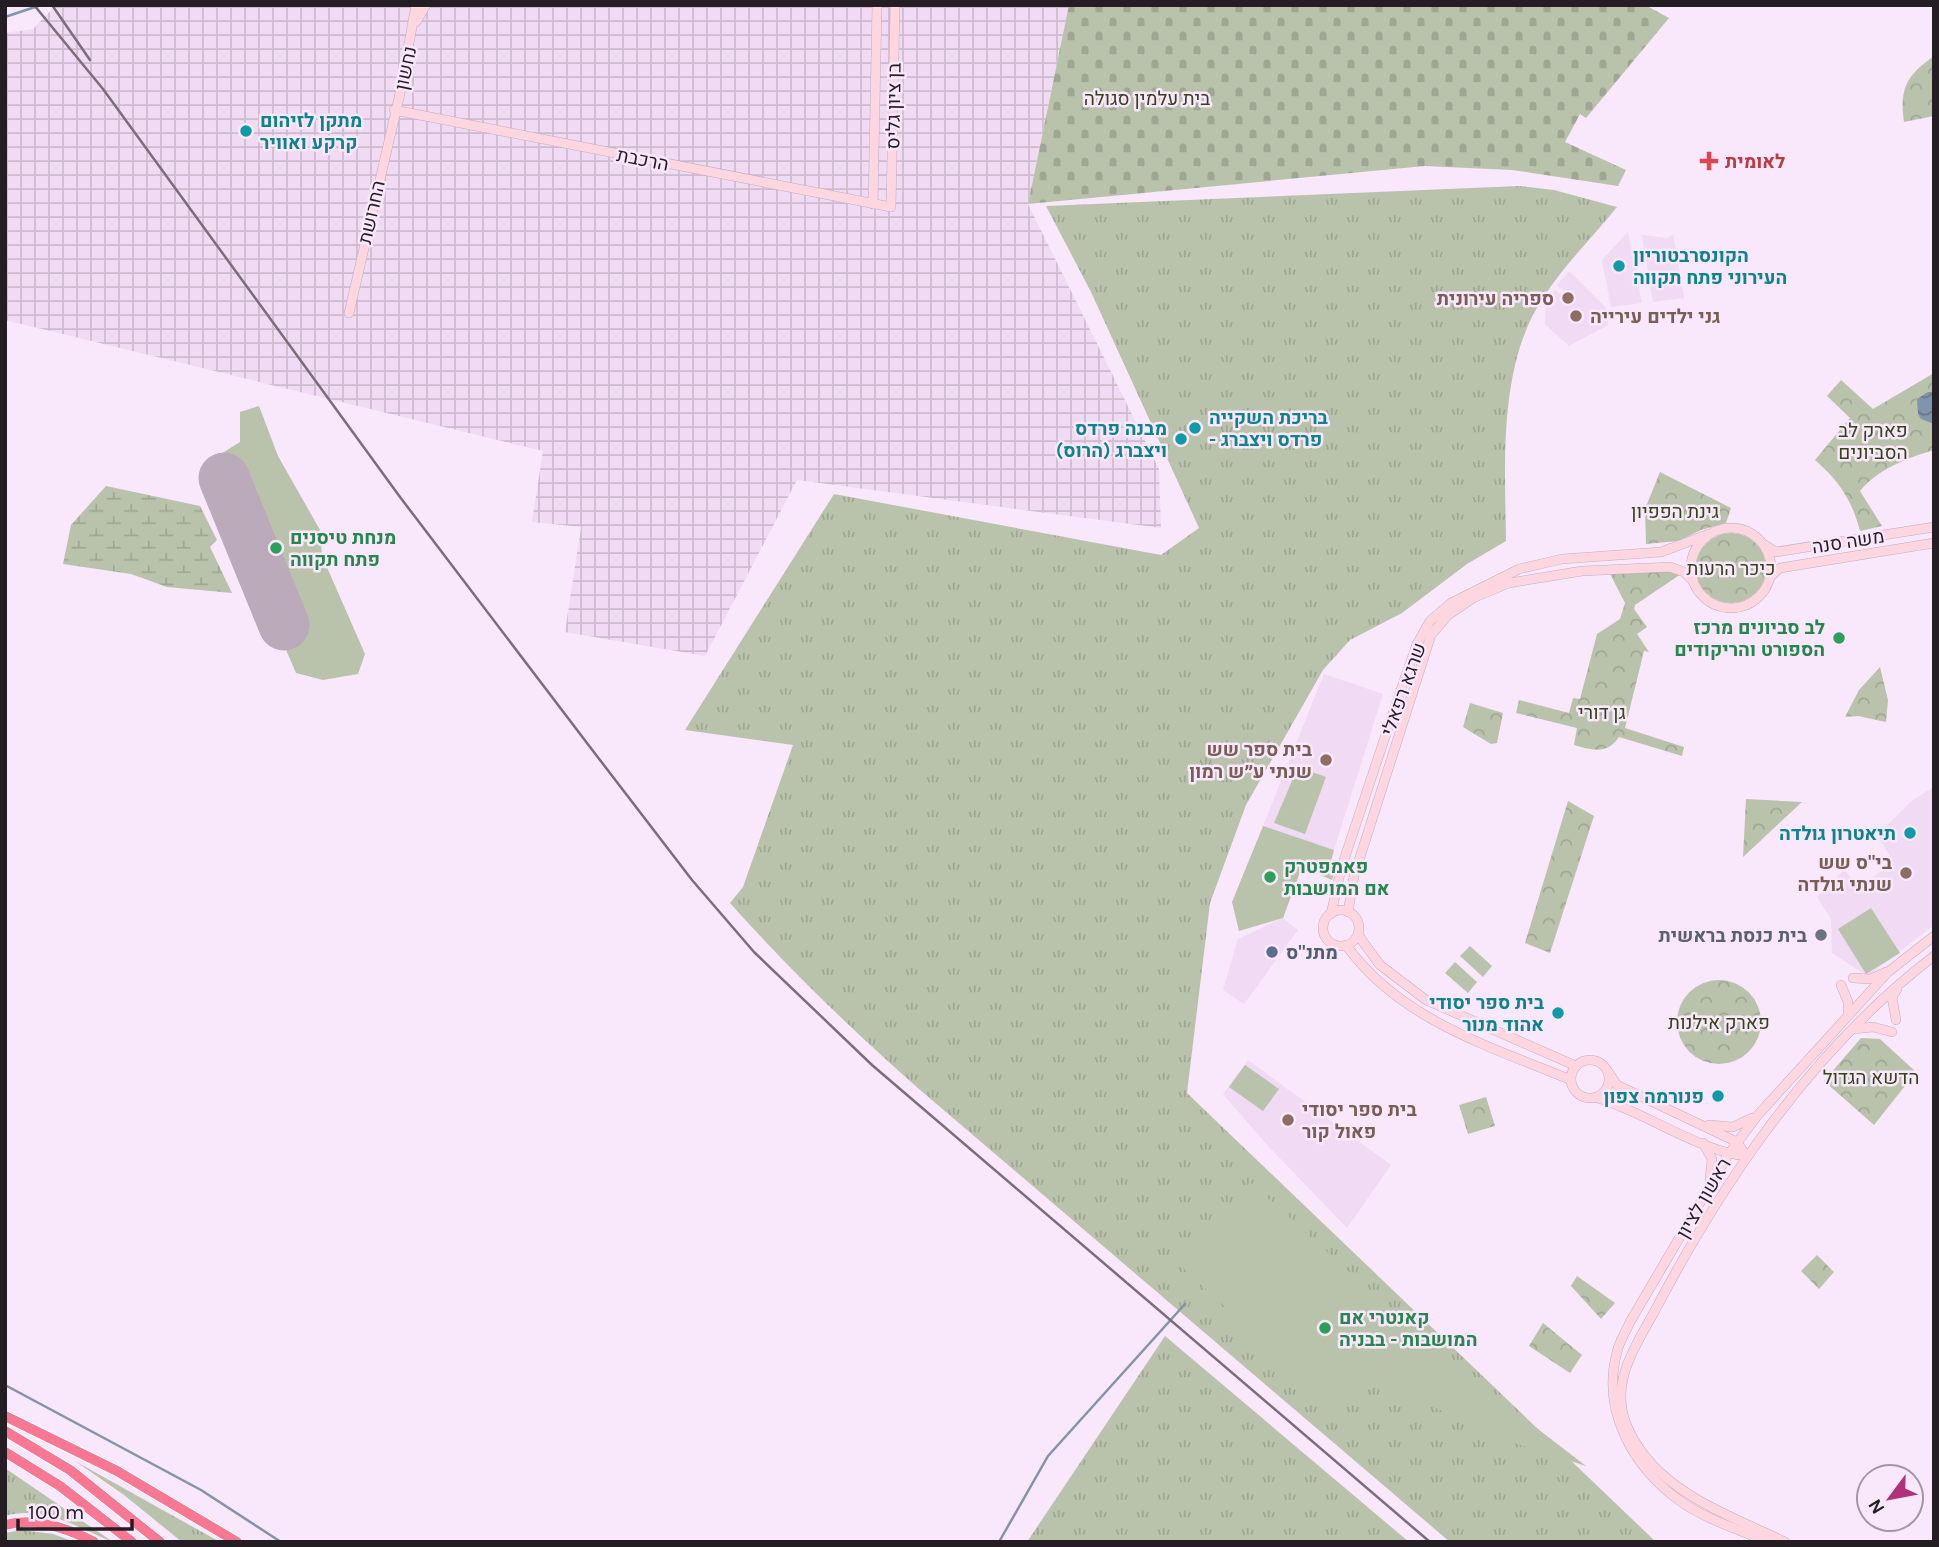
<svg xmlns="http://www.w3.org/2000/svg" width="1939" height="1547" font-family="Karla,Heebo,sans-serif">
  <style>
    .built { fill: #f1daf3 }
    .industrial { fill: url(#industrial-grid) }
    .grass { fill: url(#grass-tufts) }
    .wetland { fill: url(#wetland-marsh) }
    .cemetery { fill: url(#cemetery-stones) }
    .park { fill: url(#park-crowns) }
    .pitch { fill: #b9c3ac }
    .water { fill: url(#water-waves) }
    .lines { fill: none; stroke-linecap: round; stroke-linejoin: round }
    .stream { stroke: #8094ab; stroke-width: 2.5 }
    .runway { stroke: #baaaba; stroke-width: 51 }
    .secondary-casing { stroke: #c0afc1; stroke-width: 10 }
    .highway-casing { stroke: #fff; stroke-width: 12 }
    .secondary { stroke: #fdd6df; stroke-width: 9 }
    .highway { stroke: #f87793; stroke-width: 10 }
    .rail { stroke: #7a6e7a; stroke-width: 2.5 }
    .culture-dot { fill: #0f9aa8; stroke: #f9e7fb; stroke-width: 2.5 }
    .health-dot { fill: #e0444e; stroke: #f9e7fb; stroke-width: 2.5 }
    .education-dot { fill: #8d6e63; stroke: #f9e7fb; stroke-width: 2.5 }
    .leisure-dot { fill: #2e9e5b; stroke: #f9e7fb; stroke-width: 2.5 }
    .worship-dot { fill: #6b7280; stroke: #f9e7fb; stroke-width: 2.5 }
    .service-dot { fill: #5c6f8a; stroke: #f9e7fb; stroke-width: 2.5 }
    .labels { text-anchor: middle; stroke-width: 5; stroke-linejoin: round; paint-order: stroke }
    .street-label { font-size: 19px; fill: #241d24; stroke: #f9e7fb }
    .park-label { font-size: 19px; fill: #334417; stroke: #f9e7fb }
    .culture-label { font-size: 19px; font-weight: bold; fill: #0d838f; stroke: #f9e7fb; text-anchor: end }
    .health-label { font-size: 19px; font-weight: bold; fill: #be3a42; stroke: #f9e7fb; text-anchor: start }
    .education-label { font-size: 19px; font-weight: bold; fill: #785e54; stroke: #f9e7fb; text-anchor: end }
    .leisure-label { font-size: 19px; font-weight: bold; fill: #27864d; stroke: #f9e7fb; text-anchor: start }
    .worship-label { font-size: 19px; font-weight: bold; fill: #5b616d; stroke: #f9e7fb; text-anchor: end }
    .service-label { font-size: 19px; font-weight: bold; fill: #4e5e75; stroke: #f9e7fb; text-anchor: start }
  </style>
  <defs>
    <pattern id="industrial-grid" width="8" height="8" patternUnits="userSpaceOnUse" patternTransform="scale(1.75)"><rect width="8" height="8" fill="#f1daf3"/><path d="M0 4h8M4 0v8" fill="none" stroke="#cebbd0"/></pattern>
    <pattern id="grass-tufts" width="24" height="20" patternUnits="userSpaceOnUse" patternTransform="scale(1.75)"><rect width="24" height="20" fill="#b9c3ac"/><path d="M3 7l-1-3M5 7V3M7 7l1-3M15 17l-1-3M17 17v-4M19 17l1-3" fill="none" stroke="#9fa794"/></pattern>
    <pattern id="wetland-marsh" width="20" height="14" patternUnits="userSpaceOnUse" patternTransform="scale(1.75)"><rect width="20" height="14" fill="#b9c3ac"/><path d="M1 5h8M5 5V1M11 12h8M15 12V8" fill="none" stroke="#9fa794"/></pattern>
    <pattern id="cemetery-stones" width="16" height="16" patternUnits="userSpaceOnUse" patternTransform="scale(1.75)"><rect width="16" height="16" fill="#b9c3ac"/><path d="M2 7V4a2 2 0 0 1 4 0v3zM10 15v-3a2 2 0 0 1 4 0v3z" fill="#9fa794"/></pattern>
    <pattern id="park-crowns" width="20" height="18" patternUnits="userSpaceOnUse" patternTransform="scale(1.75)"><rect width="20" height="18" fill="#b9c3ac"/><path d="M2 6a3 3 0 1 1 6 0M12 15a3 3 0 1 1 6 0" fill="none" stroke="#9fa794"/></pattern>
    <pattern id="water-waves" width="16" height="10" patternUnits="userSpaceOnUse" patternTransform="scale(1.75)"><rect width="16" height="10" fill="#8094ab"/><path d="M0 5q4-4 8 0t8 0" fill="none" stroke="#69788b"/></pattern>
  </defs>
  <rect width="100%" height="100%" fill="#f9e7fb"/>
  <!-- built -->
  <g class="built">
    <path d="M1628,232L1642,303L1611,307L1602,260Z"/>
    <path d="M1673,234L1684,298L1653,302L1642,235L1668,238Z"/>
    <path d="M1569,271L1606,308L1608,325L1569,346L1545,324L1546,301L1555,290L1560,294L1564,291L1557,285Z"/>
    <path d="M1324,674L1383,694L1334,850L1263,826Z"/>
    <path d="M1934,787V925L1868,976L1832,953L1831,919L1817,897L1844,870L1864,891L1861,883L1895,864L1877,835L1914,799Z"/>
    <path d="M1283,918L1298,930L1244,1004L1223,990L1238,939Z"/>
    <path d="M1248,1060L1391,1165L1347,1228L1268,1146L1223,1094Z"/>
  </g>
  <!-- industrial -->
  <path class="industrial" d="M56,5H1069L1028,204L1159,469L1161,528L797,480L705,656L565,632L581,527L532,522L543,451L5,320V33L33,29Z"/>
  <!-- grass -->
  <g class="grass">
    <path d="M1519,186L1554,190L1617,207C1593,237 1564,265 1543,298C1498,365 1505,464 1506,541L1467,564L1402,613L1350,640L1323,670L1246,805L1210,903L1187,1093L1656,1542H1450L919,1089C852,1030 790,970 730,903L743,887L793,745L685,730L834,494L1161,555L1199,528L1091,292L1046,206Z"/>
    <path d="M1165,1336L1409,1542H1027Z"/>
    <path d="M75,1461L220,1542H182L124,1495Z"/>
    <path d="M5,1468L113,1542C78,1528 45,1505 5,1516Z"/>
    <path d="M21,1530L53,1534L75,1542H5V1533Z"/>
  </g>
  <!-- wetland -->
  <path class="wetland" d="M106,486L200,506L217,540L210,547L232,593L167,587L131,574L63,564L71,525Z"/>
  <!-- cemetery -->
  <path class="cemetery" d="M1069,5H1645L1669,18L1586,118L1580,114L1565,142L1626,170L1618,186L1512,170L1425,166L1028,204Z"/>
  <!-- park -->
  <g class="park">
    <path d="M1934,56V116L1904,122C1899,88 1907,75 1934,56Z"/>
    <path d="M1934,373V450C1907,458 1878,469 1860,491L1882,526L1860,531C1852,500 1839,481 1815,460L1850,418L1827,396L1841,380L1873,409Z"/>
    <path d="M1660,472L1731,508L1726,523L1701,530L1678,541L1646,544L1645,509Z"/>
    <circle cx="1731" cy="568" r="35"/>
    <path d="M1670,567L1684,572L1635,605L1634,609L1647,627L1637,634L1649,652L1644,651L1625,728L1684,747L1682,756L1619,737C1607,755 1592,750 1574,745L1577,728L1516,713L1519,700L1569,713L1573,698L1580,699L1597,634L1620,619L1625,603L1608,570Z"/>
    <path d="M1880,667L1888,700L1886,722L1858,716L1845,717L1859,690Z"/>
    <path d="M1470,703L1503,713L1497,743L1491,744L1463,727Z"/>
    <path d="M1746,799L1802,802L1743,857Z"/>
    <path d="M1568,801L1594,816L1550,953L1525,943Z"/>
    <circle cx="1719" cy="1022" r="42"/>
    <path d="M1861,1038L1880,1039L1916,1072L1874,1125L1824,1081Z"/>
    <path d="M1486,1097L1495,1126L1468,1134L1459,1105Z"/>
    <path d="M1817,1255L1834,1272L1819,1289L1801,1271Z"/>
    <path d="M1577,1276L1615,1303L1601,1319L1571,1286Z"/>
    <path d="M1543,1323L1582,1355L1570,1373L1529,1346Z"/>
  </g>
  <!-- pitch -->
  <g class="pitch">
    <path d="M259,406L278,456L320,530L322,556L365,654L358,674L323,680L296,673L284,645L268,637L243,573L234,567L229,541L205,491L203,465L240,442V412Z"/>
    <path d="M1298,767L1326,777L1305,834L1274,823Z"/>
    <path d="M1263,826L1334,850L1330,865L1334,874L1332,880L1302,867L1283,918L1239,931L1232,902Z"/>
    <path d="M1871,908L1900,953L1866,974L1838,929Z"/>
    <path d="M1470,946L1492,966L1483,977L1460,956Z"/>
    <path d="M1455,962L1477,982L1468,993L1445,973Z"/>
    <path d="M1245,1065L1279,1089L1263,1111L1229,1087Z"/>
    <path d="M1250,1182L1439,1353L1586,1466L1486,1434L1377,1377L1328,1416L1243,1341L1234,1315L1178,1263Z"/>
  </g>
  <!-- water -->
  <path class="water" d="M1928,392H1934V424L1921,419L1918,414L1917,399Z"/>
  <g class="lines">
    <!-- stream -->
    <g class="stream">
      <path d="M5,17L41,5"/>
      <path d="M5,1385L201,1490L281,1542"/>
      <path d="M999,1542L1048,1456L1185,1304"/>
    </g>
    <!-- runway -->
    <path class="runway" d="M224,478L284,625"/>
    <defs>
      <g id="secondary">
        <path d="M416,22L426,5"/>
        <path d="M394,110L891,207L895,5"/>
        <path d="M873,204L877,5"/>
        <path d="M349,313L399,98L416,5"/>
        <circle cx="1731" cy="568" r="40"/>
        <path d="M1765,545L1776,552L1934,527"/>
        <path d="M1771,576L1780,568L1934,543"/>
        <circle cx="1341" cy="928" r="18"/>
        <path d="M1348,912L1354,876L1431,635L1448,615L1473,598L1509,583L1582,571L1670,567L1684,572L1693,581"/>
        <path d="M1331,914L1341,869L1395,707L1417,644L1430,621L1451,603L1519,569L1562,559L1661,552L1709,534"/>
        <path d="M1358,935L1380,965L1426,1000L1576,1066"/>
        <path d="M1346,945C1400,1020 1489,1046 1571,1080"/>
        <path d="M1853,978L1870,979L1886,972"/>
        <path d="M1841,985L1848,1002V1014"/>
        <path d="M1896,1020L1892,997L1897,989"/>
        <path d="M1853,1029L1873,1027L1892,1032"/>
        <circle cx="1590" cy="1079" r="19"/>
        <path d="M1609,1073L1617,1085L1737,1142L1746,1156"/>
        <path d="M1597,1098C1643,1111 1703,1153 1746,1156"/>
        <path d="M1709,1125L1733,1127L1752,1118"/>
        <path d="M1703,1143L1712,1159L1710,1179"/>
        <path d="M1768,1542C1740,1530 1705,1519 1680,1501C1633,1467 1601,1411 1617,1352C1619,1342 1626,1331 1630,1322L1728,1155L1757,1116L1888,972L1934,936"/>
        <path d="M1785,1542C1725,1513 1650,1489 1625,1421C1610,1377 1640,1340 1659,1303C1728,1173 1816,1046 1934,956"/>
      </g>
      <g id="highway">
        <path d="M5,1416L117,1471L237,1542"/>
        <path d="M5,1431L70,1470L160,1542"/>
        <path d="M5,1452L60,1486L132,1542"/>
        <path d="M5,1525C35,1517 67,1528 94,1542"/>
      </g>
    </defs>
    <!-- secondary casing -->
    <use href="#secondary" class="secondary-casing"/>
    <!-- highway casing -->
    <use href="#highway" class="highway-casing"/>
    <!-- secondary -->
    <use href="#secondary" class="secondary"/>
    <!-- highway -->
    <use href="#highway" class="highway"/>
    <!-- rail -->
    <g class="rail">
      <path d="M34,5L103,89L400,497L590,747L692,880L754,952L872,1065L1430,1542"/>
      <path d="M52,5L90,60"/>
    </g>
  </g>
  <!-- markers -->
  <g class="culture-dot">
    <circle cx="246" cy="131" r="7"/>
    <circle cx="1619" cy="266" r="7"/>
    <circle cx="1195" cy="428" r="7"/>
    <circle cx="1181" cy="439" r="7"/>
    <circle cx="1910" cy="833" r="7"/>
    <circle cx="1558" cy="1013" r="7"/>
    <circle cx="1718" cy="1096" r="7"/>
  </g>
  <path class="health-dot" d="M1705.5 150.5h7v7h7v7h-7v7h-7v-7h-7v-7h7z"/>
  <g class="education-dot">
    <circle cx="1568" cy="298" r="7"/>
    <circle cx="1576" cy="316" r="7"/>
    <circle cx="1326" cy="760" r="7"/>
    <circle cx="1906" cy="873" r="7"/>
    <circle cx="1288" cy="1120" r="7"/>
  </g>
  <g class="leisure-dot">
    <circle cx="276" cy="548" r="7"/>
    <circle cx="1839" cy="638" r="7"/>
    <circle cx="1270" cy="877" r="7"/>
    <circle cx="1325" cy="1328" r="7"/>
  </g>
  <circle class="worship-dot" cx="1821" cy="935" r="7"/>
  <circle class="service-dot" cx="1272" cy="952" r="7"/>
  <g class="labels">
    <!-- street labels -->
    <g class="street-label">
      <text transform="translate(405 68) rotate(-78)" y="7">נחשון</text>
      <text transform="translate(893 106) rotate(-89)" y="7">בן ציון גליס</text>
      <text transform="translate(643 159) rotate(11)" y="7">הרכבת</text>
      <text transform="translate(371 212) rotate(-77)" y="7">החרושת</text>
      <text transform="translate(1848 541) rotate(-9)" y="7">משה סנה</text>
      <text transform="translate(1403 689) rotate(-70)" y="7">שרגא רפאלי</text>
      <text transform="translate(1703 1198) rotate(-60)" y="7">ראשון לציון</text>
    </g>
    <!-- park labels -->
    <g class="park-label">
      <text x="1147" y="105">בית עלמין סגולה</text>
      <text x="1873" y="437">פארק לב<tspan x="1873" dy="22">הסביונים</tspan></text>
      <text x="1675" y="518">גינת הפפיון</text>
      <text x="1731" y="575">כיכר הרעות</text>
      <text x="1602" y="719">גן דורי</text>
      <text x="1719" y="1029">פארק אילנות</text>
      <text x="1871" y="1084">הדשא הגדול</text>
    </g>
    <!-- culture labels -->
    <g class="culture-label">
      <text x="260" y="127" text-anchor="start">מתקן לזיהום<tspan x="260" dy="22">קרקע ואוויר</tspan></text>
      <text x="1633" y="262" text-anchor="start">הקונסרבטוריון<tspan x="1633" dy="22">העירוני פתח תקווה</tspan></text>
      <text x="1209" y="424" text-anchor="start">בריכת השקייה<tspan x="1209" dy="22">- פרדס ויצברג</tspan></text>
      <text x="1167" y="435">מבנה פרדס<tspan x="1167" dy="22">ויצברג (הרוס)</tspan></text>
      <text x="1896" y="840">תיאטרון גולדה</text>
      <text x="1544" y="1009">בית ספר יסודי<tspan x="1544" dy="22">אהוד מנור</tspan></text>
      <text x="1704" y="1103">פנורמה צפון</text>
    </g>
    <!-- health labels -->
    <g class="health-label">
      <text x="1725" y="168">לאומית</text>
    </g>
    <!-- education labels -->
    <g class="education-label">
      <text x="1554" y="305">ספריה עירונית</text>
      <text x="1590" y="323" text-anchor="start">גני ילדים עירייה</text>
      <text x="1312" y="756">בית ספר שש<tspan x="1312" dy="22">שנתי ע״ש רמון</tspan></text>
      <text x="1892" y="869">בי"ס שש<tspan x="1892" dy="22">שנתי גולדה</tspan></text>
      <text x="1302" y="1116" text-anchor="start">בית ספר יסודי<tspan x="1302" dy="22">פאול קור</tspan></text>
    </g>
    <!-- leisure labels -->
    <g class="leisure-label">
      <text x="290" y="544">מנחת טיסנים<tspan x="290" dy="22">פתח תקווה</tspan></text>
      <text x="1825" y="634" text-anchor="end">לב סביונים מרכז<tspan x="1825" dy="22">הספורט והריקודים</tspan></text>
      <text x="1284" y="873">פאמפטרק<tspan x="1284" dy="22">אם המושבות</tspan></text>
      <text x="1339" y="1324">קאנטרי אם<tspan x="1339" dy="22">המושבות - בבניה</tspan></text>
    </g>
    <!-- worship labels -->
    <g class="worship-label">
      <text x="1807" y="942">בית כנסת בראשית</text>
    </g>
    <!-- service labels -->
    <g class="service-label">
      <text x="1286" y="959">מתנ"ס</text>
    </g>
  </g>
  <!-- border -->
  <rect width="1939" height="1547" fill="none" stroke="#241d24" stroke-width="14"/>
  <!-- north arrow -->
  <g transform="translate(1890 1498) rotate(238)"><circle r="33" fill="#f9e7fb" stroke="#a496a5" stroke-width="2"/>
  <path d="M0-5L12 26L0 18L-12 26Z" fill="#b2317b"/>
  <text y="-10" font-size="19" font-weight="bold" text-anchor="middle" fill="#241d24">N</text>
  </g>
  <!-- scale -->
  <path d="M18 1519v10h114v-10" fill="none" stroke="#241d24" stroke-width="3.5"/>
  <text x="28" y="1519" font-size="21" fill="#241d24" stroke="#f9e7fb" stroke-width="5" paint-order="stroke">100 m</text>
</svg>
